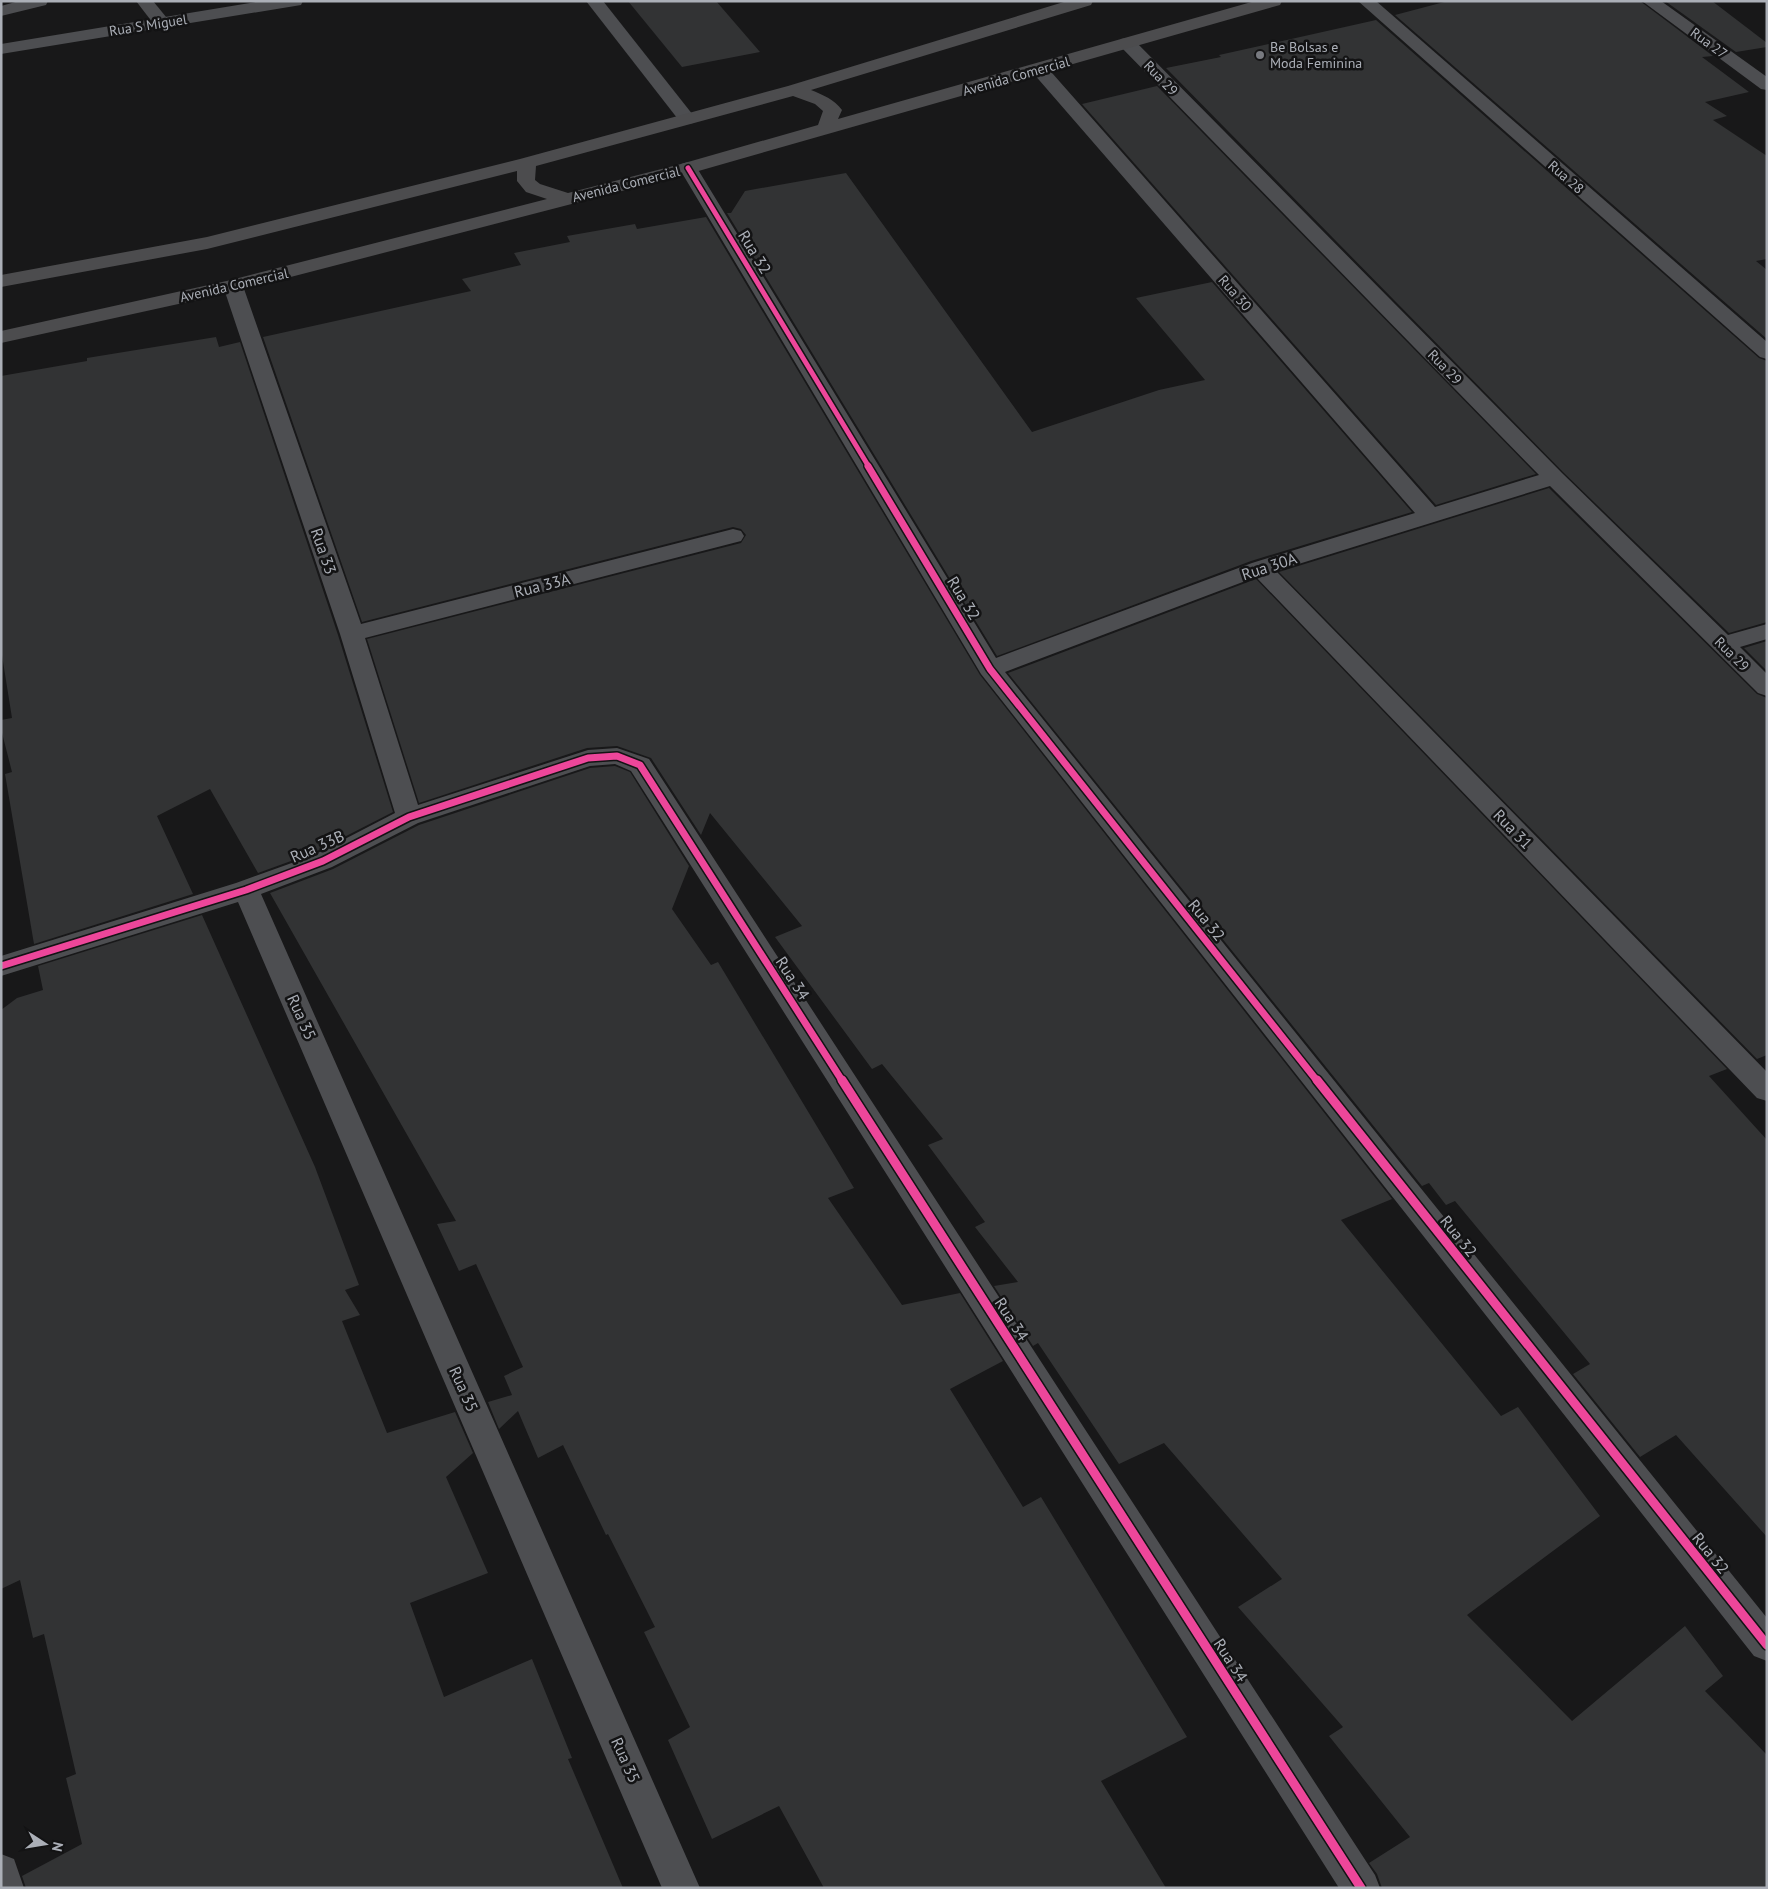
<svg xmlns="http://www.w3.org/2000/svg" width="1768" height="1889" font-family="'PT Sans',sans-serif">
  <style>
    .building { fill: #323334 }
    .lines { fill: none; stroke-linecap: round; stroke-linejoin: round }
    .lane { fill: #4d4e51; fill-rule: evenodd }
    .street { fill: #4d4e51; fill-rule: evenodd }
    .secondary { fill: #4c4c4e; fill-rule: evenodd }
    .cycleway-far2-casing { stroke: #131314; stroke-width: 8 }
    .cycleway-far1-casing { stroke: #131314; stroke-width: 10 }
    .cycleway-casing { stroke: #131314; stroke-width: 12 }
    .cycleway-far2 { stroke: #ed469a; stroke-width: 5 }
    .cycleway-far1 { stroke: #ed469a; stroke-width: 7 }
    .cycleway { stroke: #ed469a; stroke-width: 9 }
    .poi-dot { fill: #787a80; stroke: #131314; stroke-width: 2 }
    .labels { text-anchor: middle; stroke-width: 5; stroke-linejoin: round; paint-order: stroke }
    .far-street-label { font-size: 14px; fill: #abafb7; stroke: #131314 }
    .far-poi-label { font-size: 14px; fill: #abafb7; stroke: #131314; text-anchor: start }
    .street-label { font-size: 16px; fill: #abafb7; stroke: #131314 }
  </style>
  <rect width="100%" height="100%" fill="#181819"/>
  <!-- building -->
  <g class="building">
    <path d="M628,1H716L760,52L682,67Z"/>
    <path d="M1448,1H1640L1713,56L1702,57L1749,92L1705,102L1727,116L1713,120L1767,156V259L1756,261L1767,270V339L1395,15Z"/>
    <path d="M1665,1H1712L1767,43V47L1736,52Z"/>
    <path d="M1376,20L1759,358L1767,361V622L1729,633L1563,472L1166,68L1221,57L1219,55Z"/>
    <path d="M1157,86L1536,474L1436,505L1082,104Z"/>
    <path d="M846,173L1032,432L1159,390L1205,380L1136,298L1212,282L1412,512L1251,561L997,656L727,213H731L745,191Z"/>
    <path d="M706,217L980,675L1392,1199L1341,1220L1501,1416L1518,1407L1600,1516L1467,1615L1572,1721L1685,1626L1723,1676L1705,1691L1767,1755V1888H1382L1377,1874L1369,1863L1410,1837L1329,1736L1343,1727L1238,1607L1282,1579L1164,1443L1119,1464L1038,1343L1033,1346L994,1286L1018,1282L975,1227L985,1222L928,1145L943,1139L882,1064L872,1069L775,937L802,926L710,813L701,835L651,758L617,746L587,748L419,803L367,639L741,543L746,535L741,529L733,527L362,622L263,337L471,291L462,279L521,265L514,253L570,242L567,236L635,224L637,229Z"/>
    <path d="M216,337L219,347L240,342L338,635L393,812L313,853L258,873L210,789L157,816L193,894L34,944L5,774L12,772L1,729V720L12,718L1,649V376L87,361V358Z"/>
    <path d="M1549,488L1757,694L1767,698V1055L1757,1059L1279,572Z"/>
    <path d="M1256,579L1727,1069L1709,1076L1767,1140V1537L1676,1435L1640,1457L1573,1374L1590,1364L1455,1201L1446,1205L1429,1183L1422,1186L1008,673Z"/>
    <path d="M1767,641V671L1744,648Z"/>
    <path d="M615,766L630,772L689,866L672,909L711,965L718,962L854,1188L828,1198L902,1305L960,1293L1003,1361L950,1389L1023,1507L1041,1497L1187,1737L1101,1781L1166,1888H824L779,1806L712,1839L668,1740L690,1727L644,1632L655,1627L608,1534L606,1535L563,1445L538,1458L518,1411L499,1429L488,1402L512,1395L504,1376L523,1367L476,1264L459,1271L437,1224L456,1221L270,893L333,869L419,825L590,768Z"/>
    <path d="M202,915L315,1167L359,1285L345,1290L360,1315L342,1321L387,1433L455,1412L473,1453L446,1477L488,1573L410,1603L444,1697L532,1659L572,1758L568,1759L623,1888H26L22,1876L82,1844L66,1778L76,1774L44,1634L33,1638L20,1580L1,1589V1010L17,998L43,990L38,966Z"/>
  </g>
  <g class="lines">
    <!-- lane -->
    <g class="lane">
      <path d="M19,1H48L46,5L1,16V6Z"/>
      <path d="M136,1H153L171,23L168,27H156Z"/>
    </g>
    <!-- street -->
    <g class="street">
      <path d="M262,1H303L301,5L295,6L1,54V44Z"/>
      <path d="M586,1H603L693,115L696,119L693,123L687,124L681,123Z"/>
      <path d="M1358,1H1376L1767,342V359L1760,357Z"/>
      <path d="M1642,1H1661L1767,77V90L1761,89Z"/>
      <path d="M1127,38L1133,39L1562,473L1728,635L1767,624V639L1740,647L1767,674V696L1758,693L1550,486L1276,571L1767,1072V1101L1757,1098L1256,577L1005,672L1767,1618V1661L1754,1656L981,674L679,168L681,164L688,162L695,164L697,168L996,658L1252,563L1415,513L1033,73L1030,69L1033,65L1039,64L1045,65L1435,507L1539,475L1121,47L1118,43L1121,39Z"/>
      <path d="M233,280L240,282L243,286L361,624L733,529L741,531L744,536L741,541L365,638L418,805L588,750L617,748L649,759L1375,1875L1380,1888H1339L631,771L615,764L590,766L418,823L332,867L261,894L700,1888H662L238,902L1,976V956L236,883L314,855L395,813L340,634L223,286L226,282Z"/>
      <path d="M1,1854L14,1859L24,1888H1Z"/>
    </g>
    <!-- secondary -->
    <path class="secondary" d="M1067,1H1093L1091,5L811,90C823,95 834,99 842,110L838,119L1255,1H1282L1280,5L695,172L233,292L1,343V331L231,280L547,199L526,192L517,181V171L207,249L1,287V275L207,237L520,159L788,86ZM793,96L815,104L823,111L818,125L681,164L568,193L540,184L535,180L536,166Z"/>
    <defs>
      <path id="cycleway-far2" d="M688,168L869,467"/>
      <g id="cycleway-far1">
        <path d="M868,466L990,669L1318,1082"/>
        <path d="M1,966L246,890L323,861L409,817L588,758L617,756L640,765L843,1082"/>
      </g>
      <g id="cycleway">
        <path d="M842,1080L1361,1888"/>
        <path d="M1317,1080L1767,1645"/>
      </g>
    </defs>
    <!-- cycleway-far2 casing -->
    <use href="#cycleway-far2" class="cycleway-far2-casing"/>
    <!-- cycleway-far1 casing -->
    <use href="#cycleway-far1" class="cycleway-far1-casing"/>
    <!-- cycleway casing -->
    <use href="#cycleway" class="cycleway-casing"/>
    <!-- cycleway-far2 -->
    <use href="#cycleway-far2" class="cycleway-far2"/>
    <!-- cycleway-far1 -->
    <use href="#cycleway-far1" class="cycleway-far1"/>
    <!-- cycleway -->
    <use href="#cycleway" class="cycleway"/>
  </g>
  <!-- markers -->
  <circle class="poi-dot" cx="1260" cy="55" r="5"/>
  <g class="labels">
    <!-- far-street labels -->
    <g class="far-street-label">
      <text transform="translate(148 25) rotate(-9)" y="5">Rua S Miguel</text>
      <text transform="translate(1709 43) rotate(36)" y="5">Rua 27</text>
      <text transform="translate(1016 76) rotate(-16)" y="5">Avenida Comercial</text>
      <text transform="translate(1161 78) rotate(46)" y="5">Rua 29</text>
      <text transform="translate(1566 177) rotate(41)" y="5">Rua 28</text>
      <text transform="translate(626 184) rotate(-14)" y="5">Avenida Comercial</text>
      <text transform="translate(234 285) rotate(-13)" y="5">Avenida Comercial</text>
      <text transform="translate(1235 293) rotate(49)" y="5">Rua 30</text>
      <text transform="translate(1445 367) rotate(46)" y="5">Rua 29</text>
      <text transform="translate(1732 654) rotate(45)" y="5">Rua 29</text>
    </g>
    <!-- far-poi labels -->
    <g class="far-poi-label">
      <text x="1270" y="52">Be Bolsas e<tspan x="1270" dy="16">Moda Feminina</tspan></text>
    </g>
    <!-- street labels -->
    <g class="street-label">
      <text transform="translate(755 252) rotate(59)" y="6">Rua 32</text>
      <text transform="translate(324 551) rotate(71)" y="6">Rua 33</text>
      <text transform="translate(1269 566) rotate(-18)" y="6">Rua 30A</text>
      <text transform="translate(542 585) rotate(-14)" y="6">Rua 33A</text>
      <text transform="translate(964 598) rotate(59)" y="6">Rua 32</text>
      <text transform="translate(1513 829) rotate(46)" y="6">Rua 31</text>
      <text transform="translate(317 846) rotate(-24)" y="6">Rua 33B</text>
      <text transform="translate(1207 920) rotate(51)" y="6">Rua 32</text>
      <text transform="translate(793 978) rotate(57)" y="6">Rua 34</text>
      <text transform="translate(302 1017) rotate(66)" y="6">Rua 35</text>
      <text transform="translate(1459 1236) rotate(51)" y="6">Rua 32</text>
      <text transform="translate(1012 1319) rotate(57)" y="6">Rua 34</text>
      <text transform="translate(464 1389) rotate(66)" y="6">Rua 35</text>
      <text transform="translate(1711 1553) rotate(51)" y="6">Rua 32</text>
      <text transform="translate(1231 1660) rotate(57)" y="6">Rua 34</text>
      <text transform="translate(626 1760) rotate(66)" y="6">Rua 35</text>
    </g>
  </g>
  <!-- border -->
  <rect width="1768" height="1889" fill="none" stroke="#abafb7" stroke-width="5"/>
  <!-- north arrow -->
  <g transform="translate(45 1844) rotate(102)" stroke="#131314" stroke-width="4" paint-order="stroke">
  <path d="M0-4L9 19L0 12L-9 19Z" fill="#abafb7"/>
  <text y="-8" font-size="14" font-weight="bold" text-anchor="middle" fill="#abafb7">N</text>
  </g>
</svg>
